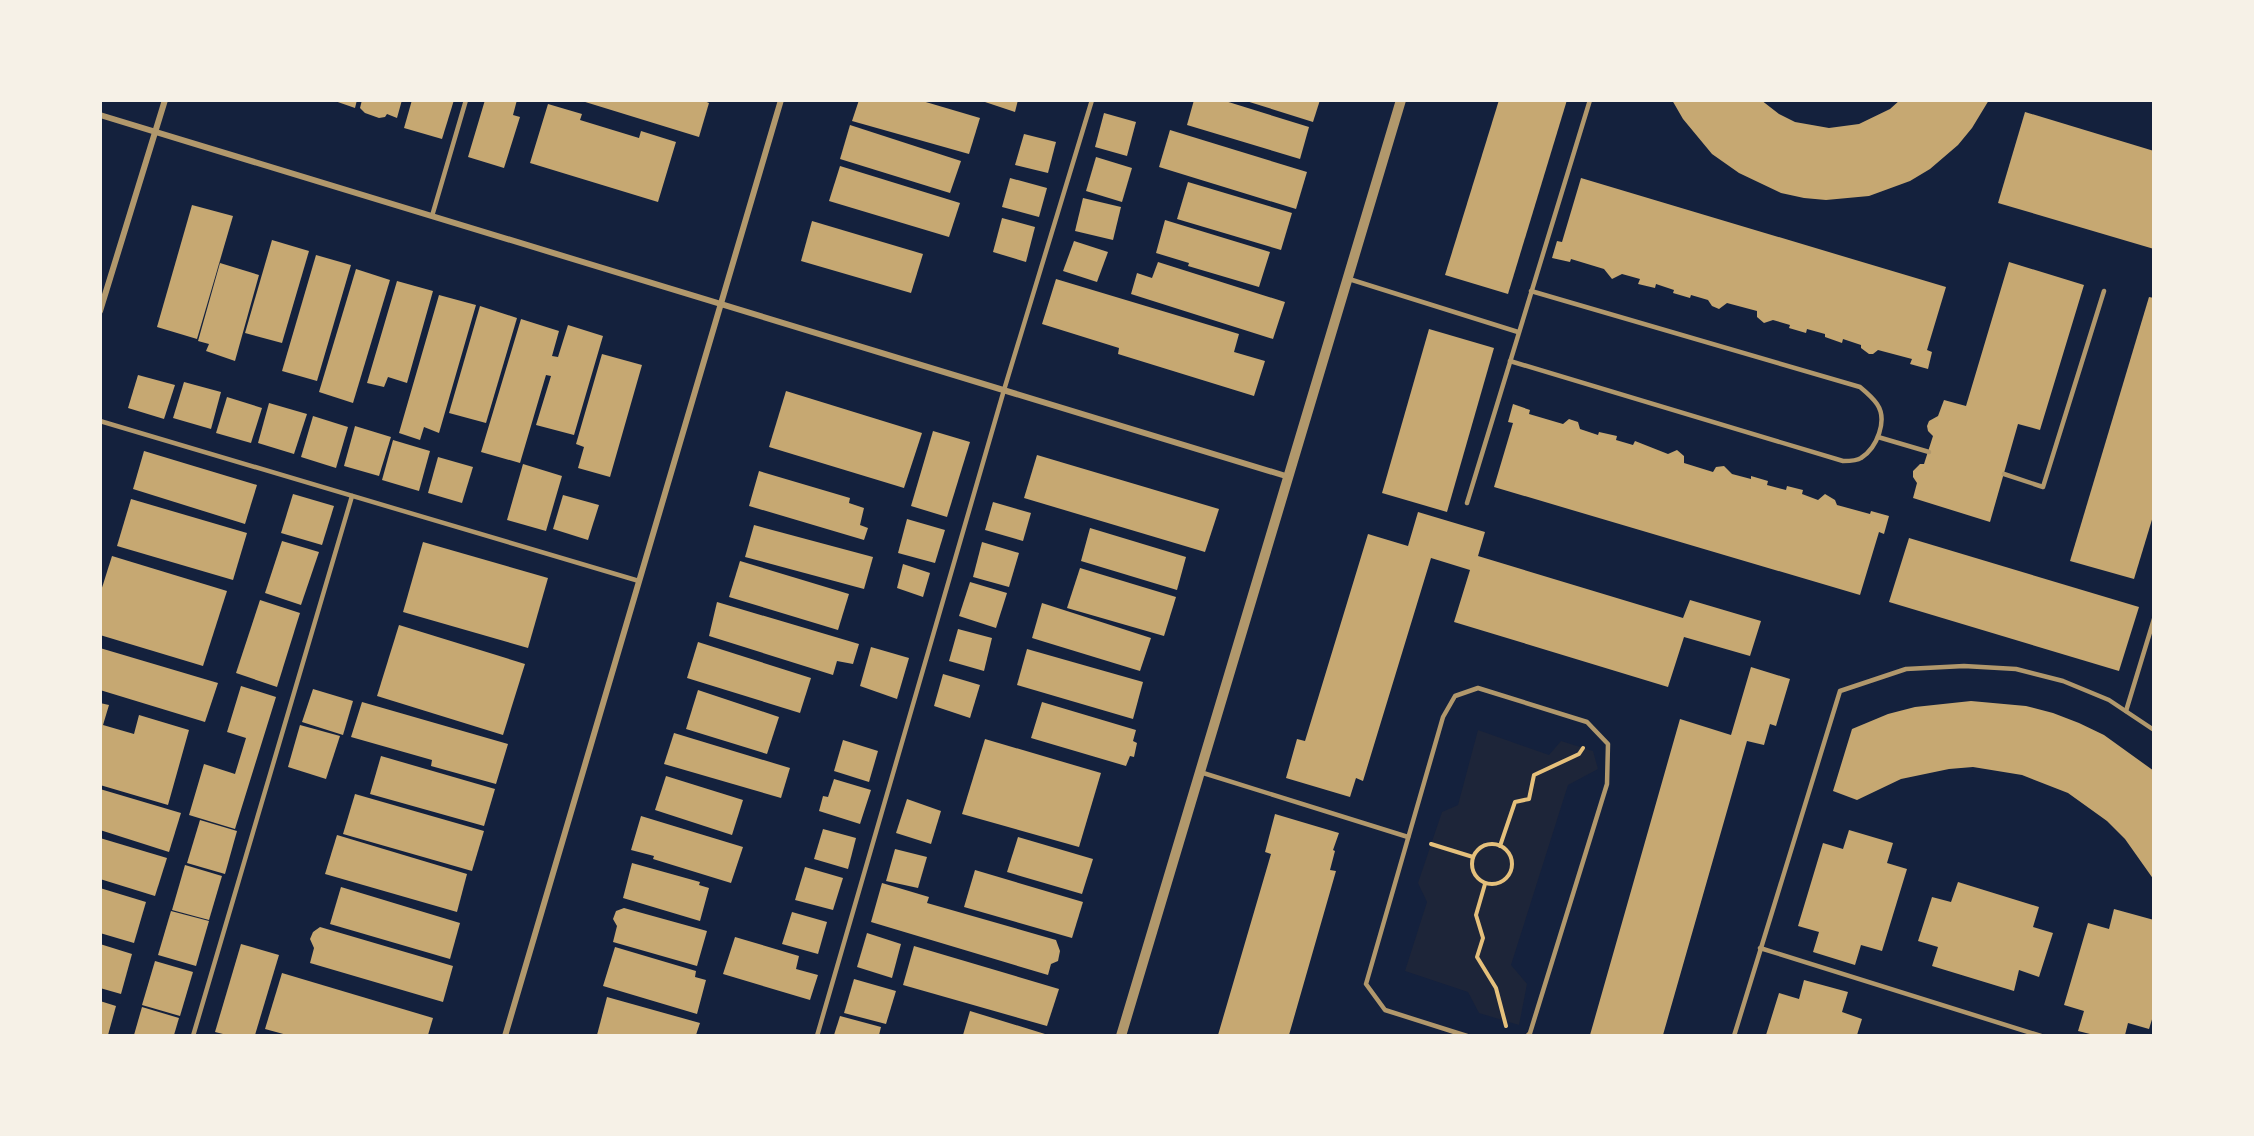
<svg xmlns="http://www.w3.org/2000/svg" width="2254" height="1136" font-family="'Alegreya Sans',sans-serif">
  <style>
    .green { fill: #1d2539 }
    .building { fill: #c6a872 }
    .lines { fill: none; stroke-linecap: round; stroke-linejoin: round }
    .path { stroke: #e5c07b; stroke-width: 4 }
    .service { stroke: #b1986c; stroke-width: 4.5 }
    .minor { stroke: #b1986c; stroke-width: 6 }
    .tertiary { stroke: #b1986c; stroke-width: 10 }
  </style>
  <rect width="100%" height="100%" fill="#14213d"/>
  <!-- green -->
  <path class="green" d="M1478,730L1549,755L1561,741L1593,751L1598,769L1568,785L1511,965L1527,984L1519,1025L1479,1013L1468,992L1405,971L1427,902L1418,883L1442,812L1458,805Z"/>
  <!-- building -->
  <g class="building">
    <path d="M332,100H357L355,108Z"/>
    <path d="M362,100H402L397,118L387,114L385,117L379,118L365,113L360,108Z"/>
    <path d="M412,100H454L442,139L404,128Z"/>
    <path d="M485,100H517L513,115L520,117L504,168L468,157Z"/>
    <path d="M702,100L709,103L699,137L582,101Z"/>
    <path d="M859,100H919L980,118L969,154L852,121Z"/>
    <path d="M979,100H1018L1015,112Z"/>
    <path d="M1194,100H1222L1309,127L1300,159L1187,125Z"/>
    <path d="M1243,100H1320L1313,122Z"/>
    <path d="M1499,100H1567L1508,294L1445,275Z"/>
    <path d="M1672,100H1761L1779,114L1795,122L1829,128L1859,124L1890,109L1900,100H1989L1972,128L1958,145L1930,169L1910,181L1869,196L1826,200L1804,198L1781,193L1739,173L1712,154L1683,119Z"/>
    <path d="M548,104L582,114L580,120L639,138L641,131L676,142L658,202L530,163Z"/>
    <path d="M2025,112L2154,151V249L1998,203Z"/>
    <path d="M1104,113L1136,122L1127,156L1095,147Z"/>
    <path d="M850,125L961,161L950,193L840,159Z"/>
    <path d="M1170,130L1307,172L1296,209L1159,167Z"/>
    <path d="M1024,134L1056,142L1048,173L1015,165Z"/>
    <path d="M1096,157L1132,168L1122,202L1086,191Z"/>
    <path d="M840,166L960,203L949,237L829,201Z"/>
    <path d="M1010,178L1047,188L1039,217L1002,207Z"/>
    <path d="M1581,178L1946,287L1927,350L1932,352L1928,369L1910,364L1912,359L1878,350L1873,354H1869L1861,348V345L1843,339L1842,343L1825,337V334L1807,329L1806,333L1789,328L1790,325L1773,320L1764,323L1757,317V311L1727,303L1719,309L1712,306L1708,300L1691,295L1690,298L1673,293L1674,290L1656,284L1655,288L1638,284L1640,279L1622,274L1612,279L1604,269L1571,259L1570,262L1552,258L1557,241L1562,242Z"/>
    <path d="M1188,182L1292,213L1281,250L1177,219Z"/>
    <path d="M1083,198L1121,207L1113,240L1075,231Z"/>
    <path d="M192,205L233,216L197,339L157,327Z"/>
    <path d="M1002,218L1035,227L1026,262L993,252Z"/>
    <path d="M1165,220L1270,252L1259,287L1188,266L1189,263L1156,253Z"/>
    <path d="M812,221L923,254L911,293L801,261Z"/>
    <path d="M272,240L309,251L282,343L245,333Z"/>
    <path d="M1074,241L1108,252L1097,282L1063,271Z"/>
    <path d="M316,255L351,265L317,381L282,371Z"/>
    <path d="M1158,262L1285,302L1273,339L1131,294L1137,273L1152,278Z"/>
    <path d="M2009,262L2084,285L2040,430L2018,424L1990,522L1913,498L1917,483L1913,477V471L1920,464H1924L1933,436L1928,431L1927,426L1929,421L1938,416L1944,400L1966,406Z"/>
    <path d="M220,263L259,275L235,361L206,351L209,344L198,341Z"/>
    <path d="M356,269L390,280L353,403L319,392Z"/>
    <path d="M1056,279L1239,334L1234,352L1265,361L1254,396L1118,354L1119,348L1042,324Z"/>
    <path d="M397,281L433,291L407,383L388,377L384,387L367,383Z"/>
    <path d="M439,295L476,305L439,433L424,427L420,440L399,433Z"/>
    <path d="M2149,297L2154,298V513L2134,579L2070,561Z"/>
    <path d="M480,306L517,318L486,423L449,413Z"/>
    <path d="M521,319L559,331L552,356L558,357L568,325L603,336L574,435L536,425L551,376L546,375L520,463L481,452Z"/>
    <path d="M1429,329L1494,348L1447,512L1382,493Z"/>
    <path d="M602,354L642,365L610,477L578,468L584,447L576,444Z"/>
    <path d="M138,375L175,385L164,419L128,408Z"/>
    <path d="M184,382L221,392L211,429L173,418Z"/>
    <path d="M786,391L922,433L904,488L769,447Z"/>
    <path d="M227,397L262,408L251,443L216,433Z"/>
    <path d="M269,403L307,414L294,454L258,443Z"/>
    <path d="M1513,404L1530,410L1529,414L1563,424L1569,419L1578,422L1580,429L1598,435L1599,432L1617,436L1616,440L1633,445L1635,441L1668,454L1677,450L1684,456V463L1713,472L1716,467L1724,466L1732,474L1751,479V476L1768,481L1767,485L1786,490L1787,486L1803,490L1802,494L1818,500L1825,494L1835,500L1837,505L1870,514L1871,511L1889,516L1884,534L1879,532L1860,595L1494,487L1513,423L1508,422Z"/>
    <path d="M313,416L348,427L336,468L301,457Z"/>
    <path d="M355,426L391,437L379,476L344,466Z"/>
    <path d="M933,431L970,442L947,517L911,506Z"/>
    <path d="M393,440L430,451L419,491L382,480Z"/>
    <path d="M144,451L257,485L245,524L133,489Z"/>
    <path d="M1037,455L1219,509L1205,552L1024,498Z"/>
    <path d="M438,457L473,467L462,503L428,493Z"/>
    <path d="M523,464L562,476L546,531L507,520Z"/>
    <path d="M759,471L850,498L849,503L864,508L860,525L868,528L864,540L749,506Z"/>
    <path d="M293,494L334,506L322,545L281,533Z"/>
    <path d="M563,495L599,505L588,540L553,529Z"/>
    <path d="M131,499L247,533L233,580L117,546Z"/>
    <path d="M993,502L1031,513L1023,541L985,530Z"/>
    <path d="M1418,512L1485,532L1478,556L1683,618L1690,600L1761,621L1750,656L1684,637L1668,687L1454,622L1470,570L1431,558L1363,781L1356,778L1350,797L1286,778L1297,739L1305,741L1368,534L1408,546Z"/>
    <path d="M907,519L945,530L935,563L898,553Z"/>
    <path d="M754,525L873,557L864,589L745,557Z"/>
    <path d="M1090,528L1186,557L1177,590L1081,561Z"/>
    <path d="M1909,538L2139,607L2119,671L1889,602Z"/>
    <path d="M282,541L319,552L301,605L265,593Z"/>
    <path d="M423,542L548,578L528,648L403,612Z"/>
    <path d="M982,542L1019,553L1009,587L973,577Z"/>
    <path d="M112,556L227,591L203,666L100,635V594Z"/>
    <path d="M740,561L849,594L838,630L729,597Z"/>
    <path d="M903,564L930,573L923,597L897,588Z"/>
    <path d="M1080,568L1176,597L1164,636L1067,608Z"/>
    <path d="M970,582L1007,593L996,628L959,616Z"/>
    <path d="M260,600L300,613L277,687L236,673Z"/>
    <path d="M717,602L859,644L853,664L837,661L833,675L709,636Z"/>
    <path d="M1042,603L1151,638L1140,671L1032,638Z"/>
    <path d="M399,625L525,664L503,735L377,696Z"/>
    <path d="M958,629L992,638L984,671L949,661Z"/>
    <path d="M698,642L811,678L800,713L687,678Z"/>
    <path d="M871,647L909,658L897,699L860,686Z"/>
    <path d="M100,648L218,683L205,722L100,690Z"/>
    <path d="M1027,649L1143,682L1133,719L1017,685Z"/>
    <path d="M1751,667L1790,679L1776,726L1770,724L1764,745L1747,741L1663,1035H1590L1680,719L1731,735Z"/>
    <path d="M943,674L980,685L970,718L934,706Z"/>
    <path d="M241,686L276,697L235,829L189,815L204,764L235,774L246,738L227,732Z"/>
    <path d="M313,689L353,701L343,735L302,722Z"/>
    <path d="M698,690L779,717L767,754L686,729Z"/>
    <path d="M1971,701L2026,706L2053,713L2079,723L2104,735L2154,771V880L2125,839L2107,821L2068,793L2022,775L1973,767L1949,769L1901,779L1857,800L1833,791L1852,729L1888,714L1915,707Z"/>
    <path d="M362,702L508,744L496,784L431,766L432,760L351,737Z"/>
    <path d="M1042,702L1136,730L1133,741L1137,743L1134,757L1130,756L1126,766L1031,738Z"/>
    <path d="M100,703L109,705L103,725L134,734L139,715L189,730L168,805L100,785Z"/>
    <path d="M300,725L340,736L326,779L288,767Z"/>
    <path d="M674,733L790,768L781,798L664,764Z"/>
    <path d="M985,739L1101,773L1079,847L962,814Z"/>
    <path d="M843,740L878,751L869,782L834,771Z"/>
    <path d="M381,756L495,789L484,826L370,794Z"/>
    <path d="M666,776L743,800L732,835L655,810Z"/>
    <path d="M834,779L871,790L860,824L819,811L823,796L828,797Z"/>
    <path d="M100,789L181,813L169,852L100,830Z"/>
    <path d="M355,794L484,831L472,871L343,834Z"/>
    <path d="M907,799L941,811L931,844L896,833Z"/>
    <path d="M1275,814L1339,833L1333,850L1335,851L1330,870L1336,871L1289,1035H1218L1271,854L1265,852Z"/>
    <path d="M641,816L743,847L731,883L653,859L654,856L631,850Z"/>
    <path d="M200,820L237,831L225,874L187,863Z"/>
    <path d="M823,829L856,838L848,869L814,859Z"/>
    <path d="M1849,830L1893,843L1887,863L1907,869L1882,951L1861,945L1855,965L1813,952L1819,932L1798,926L1823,843L1843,849Z"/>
    <path d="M337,835L467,874L457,912L325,874Z"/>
    <path d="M1018,837L1093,859L1082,894L1007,872Z"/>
    <path d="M100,838L167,858L155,896L100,879Z"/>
    <path d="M895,849L927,857L918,888L886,881Z"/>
    <path d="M632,863L700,882L699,885L709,888L700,921L623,898Z"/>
    <path d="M185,865L222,876L209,920L172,910Z"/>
    <path d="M805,867L843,878L833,910L795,900Z"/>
    <path d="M975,870L1083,902L1072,938L964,907Z"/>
    <path d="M1958,882L2039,907L2033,927L2053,933L2039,977L2019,970L2014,991L1932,966L1938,947L1918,941L1932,897L1951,902Z"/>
    <path d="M882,883L929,897L927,903L1056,940L1060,951L1058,961L1051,964L1048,975L871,922Z"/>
    <path d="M341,887L460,923L450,959L330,924Z"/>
    <path d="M100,888L146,902L134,943L100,933Z"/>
    <path d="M624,908L707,931L697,966L613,942L617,926L613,919L616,911Z"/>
    <path d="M2114,909L2154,920V1013L2149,1029L2128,1023L2125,1035H2094L2078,1031L2084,1011L2064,1005L2088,923L2109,929Z"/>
    <path d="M171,911L209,921L196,966L158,955Z"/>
    <path d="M792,912L827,922L818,954L782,944Z"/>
    <path d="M320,927L453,966L443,1002L310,963L314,948L310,939L313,932Z"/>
    <path d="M867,933L901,944L892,978L857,967Z"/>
    <path d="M735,937L799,956L796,969L818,975L810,1000L723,974Z"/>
    <path d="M100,944L132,954L121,994L100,988Z"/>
    <path d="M241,944L279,955L255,1035H227L215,1032Z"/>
    <path d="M914,946L1059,989L1047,1026L903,985Z"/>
    <path d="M615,947L696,971L695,977L706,980L697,1014L603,986Z"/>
    <path d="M155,961L193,972L180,1016L142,1005Z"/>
    <path d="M282,973L433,1018L428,1035H287L265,1029Z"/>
    <path d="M854,979L896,991L886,1024L844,1013Z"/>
    <path d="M1804,980L1848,992L1842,1012L1862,1019L1857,1035H1766L1779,993L1799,999Z"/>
    <path d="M607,997L700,1023L696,1035H597Z"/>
    <path d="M100,1001L116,1006L108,1035H100Z"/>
    <path d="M142,1007L179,1018L174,1035H134Z"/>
    <path d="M970,1011L1045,1034V1035H963Z"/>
    <path d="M840,1016L881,1027L879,1035H834Z"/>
  </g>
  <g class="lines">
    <!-- path -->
    <g class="path">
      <circle cx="1492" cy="864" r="20"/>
      <path d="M1431,844L1473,857"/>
      <path d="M1500,846L1515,802L1529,799L1534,775L1579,754L1583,748"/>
      <path d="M1485,884L1476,915L1483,938L1477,957L1496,988L1506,1026"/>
    </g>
    <!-- service -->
    <g class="service">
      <path d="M432,216L466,100"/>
      <path d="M1349,279L1518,332"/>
      <path d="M1510,361L1843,461C1848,461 1857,461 1861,458C1877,448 1888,420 1877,404C1873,398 1866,392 1860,387L1531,291"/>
      <path d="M100,421L639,581"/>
      <path d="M1878,437L1929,452"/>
      <path d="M2004,474L2043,487L2104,291"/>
      <path d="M1467,503L1590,100"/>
      <path d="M2126,711L2154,619"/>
      <path d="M1200,772L1408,837"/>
      <path d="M1760,948L2041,1036"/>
      <path d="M193,1036L352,496"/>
      <path d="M817,1036L1004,390L1092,100"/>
      <path d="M1467,1036L1385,1010L1366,984L1443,717L1455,696L1478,688L1587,722L1608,744L1607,784L1530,1033L1527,1036"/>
      <path d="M1734,1036L1840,691L1906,669L1964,666L2016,669L2063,681L2109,700L2154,730"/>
    </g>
    <!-- minor -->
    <g class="minor">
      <path d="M100,115L1289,477"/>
      <path d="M100,311L165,100"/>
      <path d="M505,1036L781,100"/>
    </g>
    <!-- tertiary -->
    <path class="tertiary" d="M1121,1036L1401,100"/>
  </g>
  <!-- border -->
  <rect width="2254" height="1136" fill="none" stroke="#f6f1e7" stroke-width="204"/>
</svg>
